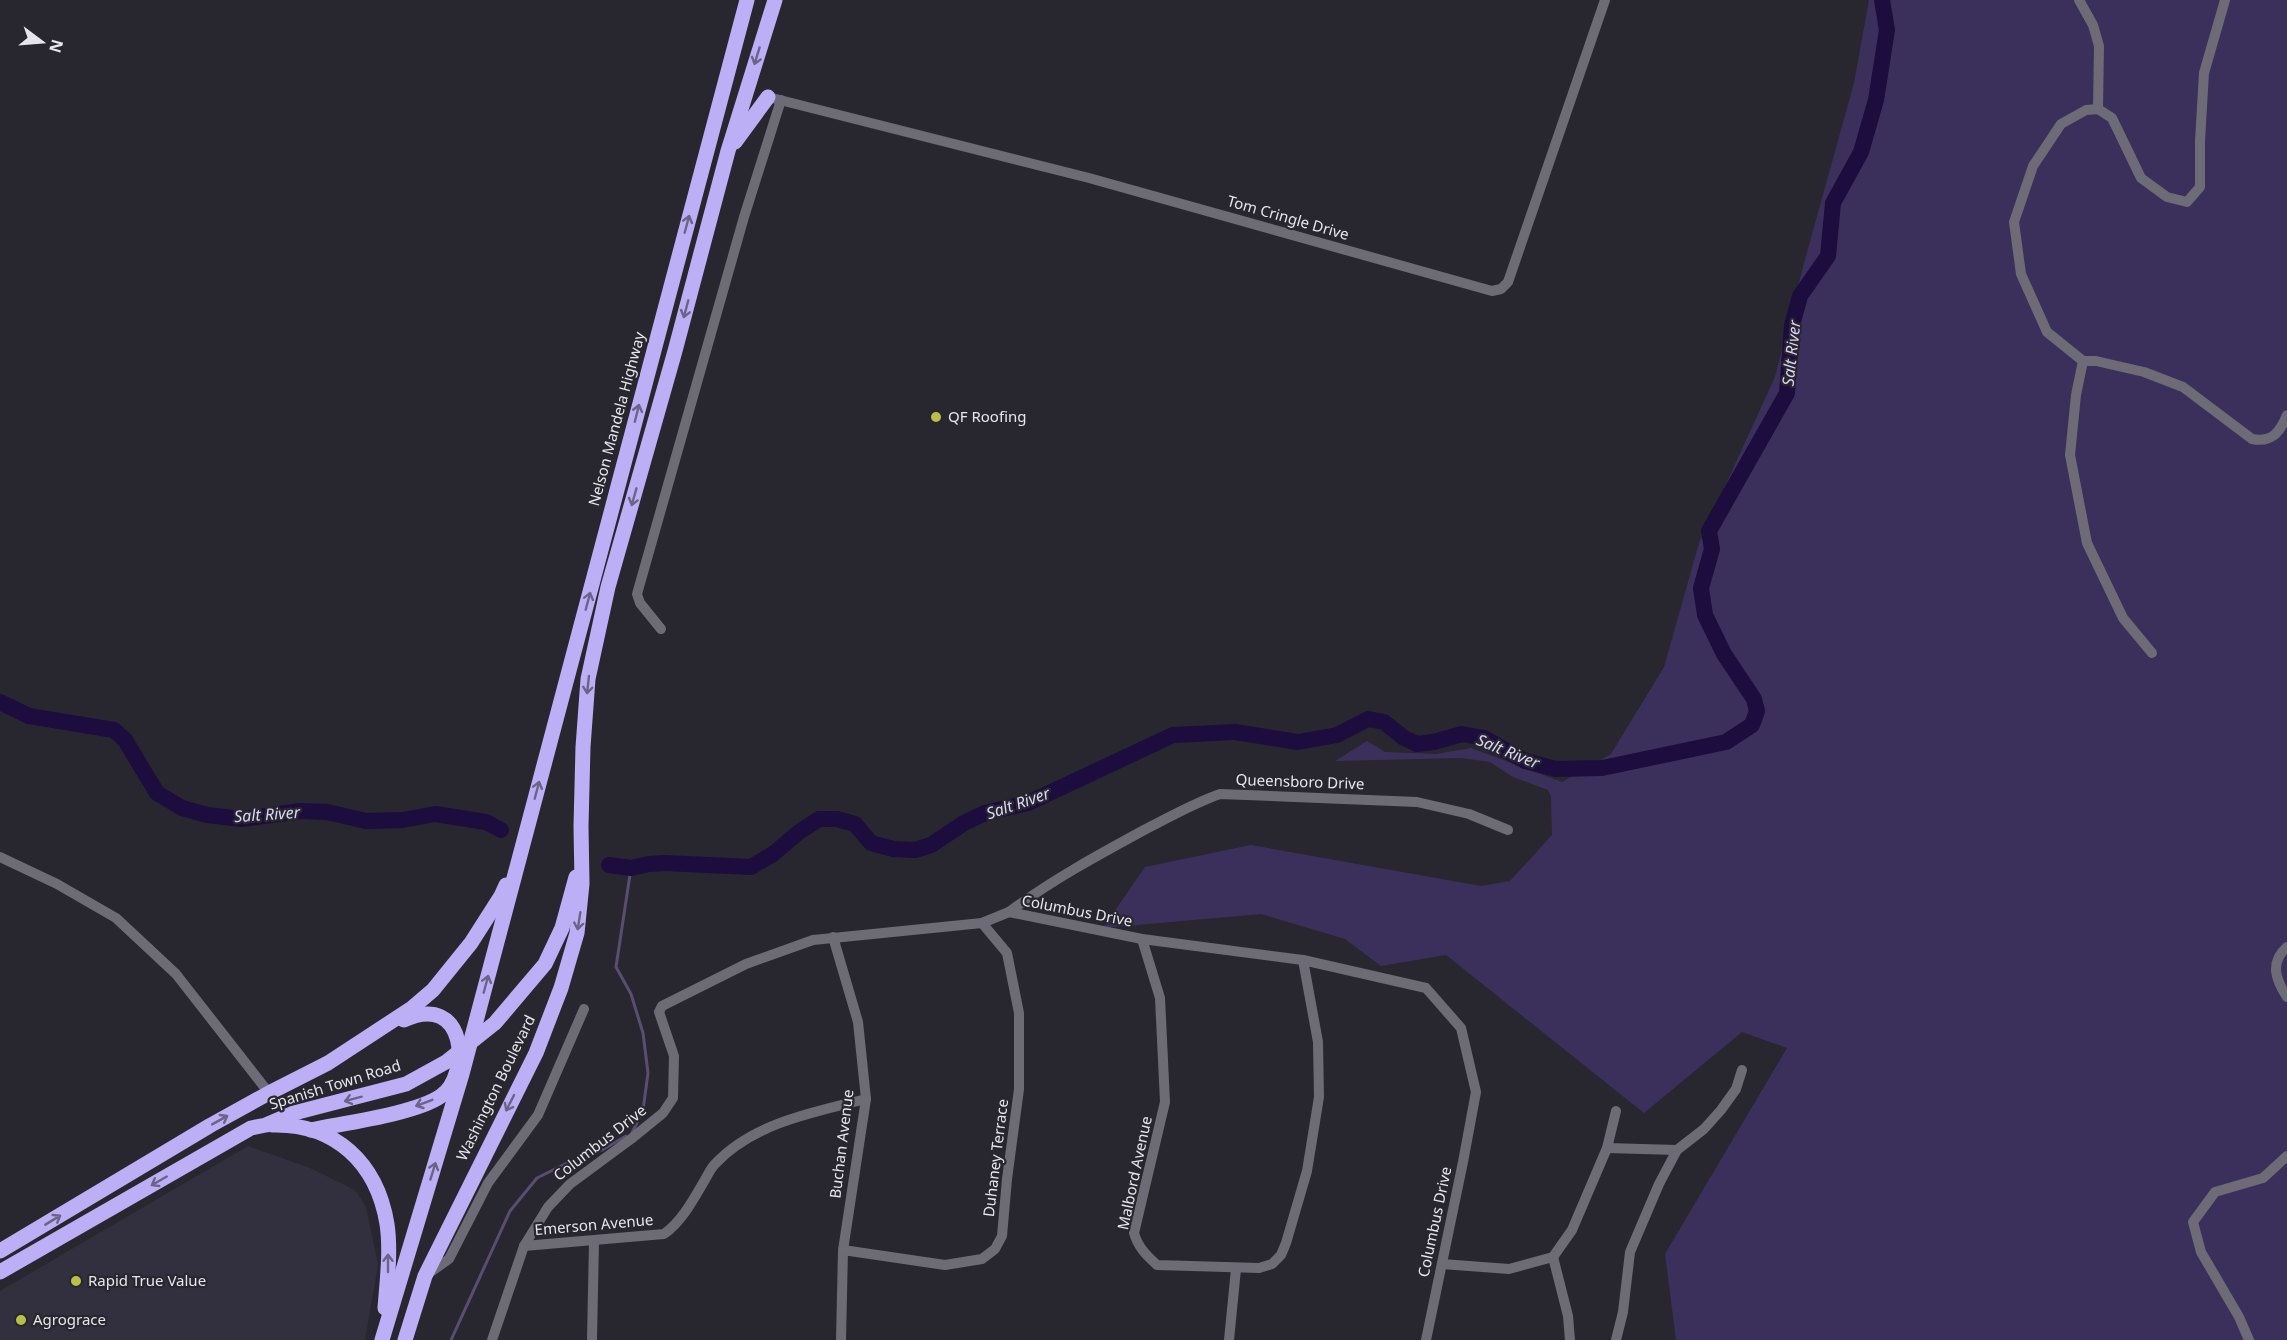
<svg xmlns="http://www.w3.org/2000/svg" width="2287" height="1340" font-family="'Noto Sans',sans-serif">
  <style>
    .built { fill: #32303e }
    .green { fill: #3b305b }
    .lines { fill: none; stroke-linecap: round; stroke-linejoin: round }
    .stream { stroke: #594d72; stroke-width: 3 }
    .river { stroke: #1d0c3e; stroke-width: 16 }
    .minor { stroke: #6d6b75; stroke-width: 10 }
    .highway { stroke: #bdaff6; stroke-width: 15 }
    .oneway { stroke: #6b6489 }
    .poi-dot { fill: #b8c147; stroke: #28272f; stroke-width: 2 }
    .labels { text-anchor: middle; stroke-width: 4.5; stroke-linejoin: round; paint-order: stroke }
    .street-label { font-size: 15px; fill: #e6e5eb; stroke: #28272f }
    .poi-label { font-size: 15px; fill: #e6e5eb; stroke: #28272f; text-anchor: start }
    .water-label { font-size: 16px; font-style: italic; fill: #dcd6f8; stroke: #28272f }
  </style>
  <rect width="100%" height="100%" fill="#28272f"/>
  <!-- built -->
  <path class="built" d="M248,1146L310,1168L355,1190L366,1207L378,1265L365,1340H0V1291Z"/>
  <!-- green -->
  <path class="green" d="M1869,0H2287V1340H1676L1665,1254L1787,1048L1742,1032L1644,1113L1446,955L1381,966L1345,939L1261,914L1103,928L1145,867L1251,845L1481,886L1510,881L1552,835L1551,797L1548,790L1513,777L1490,762L1461,758L1335,761L1367,741L1385,752L1436,754L1471,748L1562,782L1611,754L1664,667L1699,543L1775,377L1804,263L1854,83Z"/>
  <g class="lines">
    <!-- stream -->
    <g class="stream">
      <path d="M631,868L616,967L631,994L643,1033L648,1073L643,1110L632,1133"/>
      <path d="M451,1340L510,1211L537,1178L571,1161L602,1150L626,1136"/>
    </g>
    <!-- river -->
    <g class="river">
      <path d="M0,702L29,716L114,730L125,740L157,793L182,808L207,815L242,819L300,811L327,812L366,821L403,820L435,814L486,822L501,830"/>
      <path d="M609,865L631,868L649,864L665,863L751,867L773,854L799,832L819,819H837L855,824L871,843L893,849L915,850L931,845L964,823L985,813L1028,803L1173,735L1235,732L1298,742L1337,735L1368,719L1384,722L1404,738L1417,744L1434,742L1462,734L1484,738L1525,761L1556,769L1602,768L1726,742L1752,725L1757,711L1754,699L1724,654L1705,615L1701,588L1712,549L1709,531L1787,393L1792,325L1800,296L1828,256L1833,203L1861,152L1876,100L1887,30L1882,0"/>
    </g>
    <!-- minor -->
    <g class="minor">
      <path d="M2079,0L2093,25L2099,46L2098,109"/>
      <path d="M2225,0L2204,73L2200,141V187L2187,202L2167,197L2141,178L2112,118L2098,109L2086,110L2061,124L2033,166L2014,222L2021,274L2047,332L2083,361H2096L2144,372L2183,387L2252,439C2272,443 2280,432 2287,415"/>
      <path d="M768,97L1089,178L1492,291L1501,289L1508,282L1605,0"/>
      <path d="M2083,361L2076,395L2070,455L2087,543L2123,618L2152,653"/>
      <path d="M661,629L640,603L637,594L744,217L781,100"/>
      <path d="M0,857L57,884L116,918L176,974L269,1093"/>
      <path d="M1009,912C1052,880 1098,855 1146,829C1170,817 1194,803 1220,794L1417,802L1469,814L1508,830"/>
      <path d="M833,937L858,1022L866,1099L843,1250L841,1340"/>
      <path d="M1142,939L1160,998L1165,1102L1134,1233C1138,1247 1146,1255 1157,1265L1259,1268L1272,1264L1281,1255L1286,1243L1307,1171L1319,1097L1318,1042L1303,960"/>
      <path d="M2287,947C2269,963 2276,980 2287,997"/>
      <path d="M1607,1148L1677,1150"/>
      <path d="M524,1246L664,1234C681,1222 692,1202 703,1183C707,1177 710,1169 715,1164C753,1123 814,1112 866,1099"/>
      <path d="M843,1250L945,1265L982,1259L995,1249L1002,1236L1007,1179L1019,1089V1013L1007,953L982,923"/>
      <path d="M1553,1257L1568,1316L1570,1340"/>
      <path d="M1442,1264L1509,1269L1553,1257L1572,1230L1607,1148L1616,1111"/>
      <path d="M425,1276L449,1259L488,1183L538,1115L584,1009"/>
      <path d="M492,1340L524,1246L548,1207L570,1184L631,1139L663,1113L673,1098L674,1056L659,1012L662,1006L746,964L813,940L982,923L1009,912L1142,939L1303,960L1426,988L1461,1028L1476,1092L1463,1162L1426,1340"/>
      <path d="M592,1340L594,1241"/>
      <path d="M1229,1340L1236,1269"/>
      <path d="M1616,1340L1623,1312L1630,1252L1659,1184L1677,1150L1704,1129L1721,1110L1736,1089L1742,1070"/>
      <path d="M2249,1340L2239,1317L2201,1252L2193,1222L2215,1192L2263,1178L2287,1156"/>
    </g>
    <!-- highway -->
    <g class="highway">
      <path d="M735,142L768,97"/>
      <path d="M272,1125C335,1123 377,1163 387,1224C391,1251 387,1281 385,1308"/>
      <path d="M311,1130C344,1123 415,1114 441,1096C471,1075 467,991 404,1020"/>
      <path d="M0,1251L211,1125L269,1093L328,1063L412,1008L433,990L471,943L501,896L506,885"/>
      <path d="M0,1272L251,1128L266,1125L294,1113L406,1084L446,1062L495,1023L545,964L562,928L576,877"/>
      <path d="M382,1340L462,1074L747,0"/>
      <path d="M405,1340L425,1276L536,1053L561,988L577,933L582,884L581,826L583,747L588,679L608,587L675,351L728,151L775,0"/>
    </g>
  </g>
  <!-- one-way arrows -->
  <defs><path id="oneway-shaft" d="M-6 0H5M1.5-3L5.5 0L1.5 3" fill="none" stroke-width="1.6" stroke-linecap="round" stroke-linejoin="round" transform="scale(1.5)"/></defs>
  <g class="oneway">
    <use href="#oneway-shaft" transform="translate(757 56) rotate(107)"/>
    <use href="#oneway-shaft" transform="translate(687 224) rotate(-75)"/>
    <use href="#oneway-shaft" transform="translate(686 309) rotate(105)"/>
    <use href="#oneway-shaft" transform="translate(637 413) rotate(-76)"/>
    <use href="#oneway-shaft" transform="translate(634 497) rotate(106)"/>
    <use href="#oneway-shaft" transform="translate(588 601) rotate(-75)"/>
    <use href="#oneway-shaft" transform="translate(588 685) rotate(96)"/>
    <use href="#oneway-shaft" transform="translate(537 790) rotate(-75)"/>
    <use href="#oneway-shaft" transform="translate(579 921) rotate(99)"/>
    <use href="#oneway-shaft" transform="translate(486 984) rotate(-75)"/>
    <use href="#oneway-shaft" transform="translate(353 1099) rotate(165)"/>
    <use href="#oneway-shaft" transform="translate(424 1103) rotate(159)"/>
    <use href="#oneway-shaft" transform="translate(510 1103) rotate(117)"/>
    <use href="#oneway-shaft" transform="translate(220 1120) rotate(-29)"/>
    <use href="#oneway-shaft" transform="translate(433 1171) rotate(-73)"/>
    <use href="#oneway-shaft" transform="translate(159 1181) rotate(150)"/>
    <use href="#oneway-shaft" transform="translate(53 1220) rotate(-31)"/>
    <use href="#oneway-shaft" transform="translate(388 1263) rotate(-90)"/>
  </g>
  <!-- markers -->
  <g class="poi-dot">
    <circle cx="936" cy="417" r="6"/>
    <circle cx="76" cy="1281" r="6"/>
    <circle cx="21" cy="1320" r="6"/>
  </g>
  <g class="labels">
    <!-- street labels -->
    <g class="street-label">
      <text transform="translate(1288 218) rotate(16)" y="5">Tom Cringle Drive</text>
      <text transform="translate(617 419) rotate(-75)" y="5">Nelson Mandela Highway</text>
      <text transform="translate(1300 782) rotate(2)" y="5">Queensboro Drive</text>
      <text transform="translate(1077 911) rotate(11)" y="5">Columbus Drive</text>
      <text transform="translate(335 1085) rotate(-17)" y="5">Spanish Town Road</text>
      <text transform="translate(496 1088) rotate(-64)" y="5">Washington Boulevard</text>
      <text transform="translate(600 1143) rotate(-38)" y="5">Columbus Drive</text>
      <text transform="translate(842 1144) rotate(-83)" y="5">Buchan Avenue</text>
      <text transform="translate(996 1158) rotate(-83)" y="5">Duhaney Terrace</text>
      <text transform="translate(1135 1173) rotate(-78)" y="5">Malbord Avenue</text>
      <text transform="translate(1435 1222) rotate(-78)" y="5">Columbus Drive</text>
      <text transform="translate(594 1225) rotate(-5)" y="5">Emerson Avenue</text>
    </g>
    <!-- poi labels -->
    <g class="poi-label">
      <text x="948" y="422">QF Roofing</text>
      <text x="88" y="1286">Rapid True Value</text>
      <text x="33" y="1325">Agrograce</text>
    </g>
    <!-- water labels -->
    <g class="water-label">
      <text transform="translate(1791 353) rotate(-84)" y="6">Salt River</text>
      <text transform="translate(1508 751) rotate(22)" y="6">Salt River</text>
      <text transform="translate(1018 803) rotate(-19)" y="6">Salt River</text>
      <text transform="translate(267 814) rotate(-4)" y="6">Salt River</text>
    </g>
  </g>
  <!-- north arrow -->
  <g transform="translate(42 42) rotate(106)" stroke="#28272f" stroke-width="4.5" paint-order="stroke">
  <path d="M0-4.5L10 22L0 15L-10 22Z" fill="#e6e5eb"/>
  <text y="-9" font-size="16" font-weight="bold" text-anchor="middle" fill="#e6e5eb">N</text>
  </g>
</svg>
